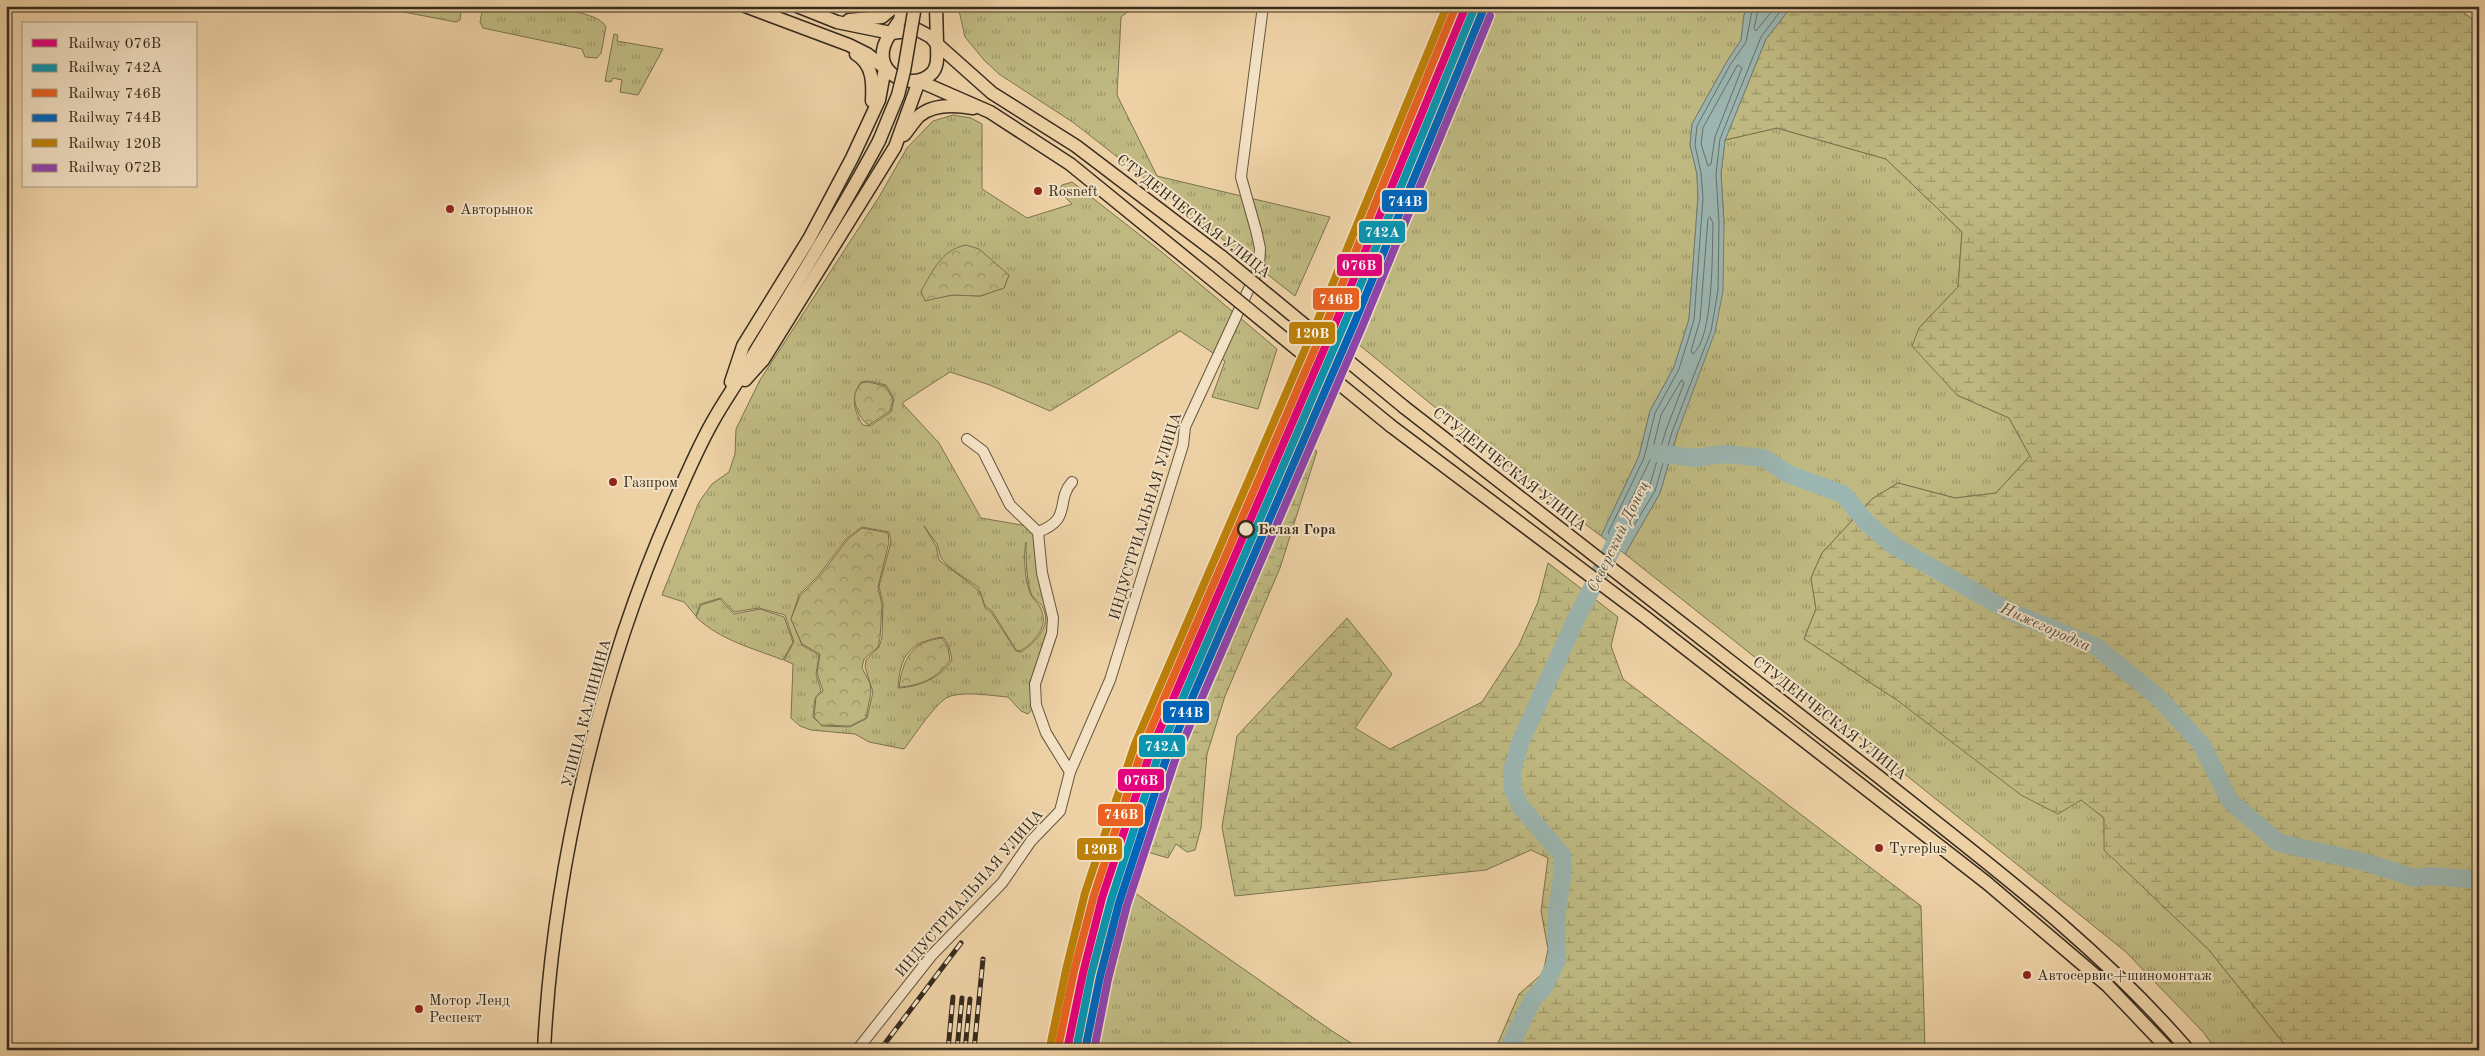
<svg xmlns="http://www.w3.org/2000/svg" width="2485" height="1056" font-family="'Old Standard TT',serif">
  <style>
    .grass { fill: url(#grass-tufts); stroke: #7b724f; fill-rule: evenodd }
    .forest { fill: url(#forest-crowns); stroke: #7b724f }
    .wetland { fill: url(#wetland-marsh); stroke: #7b724f }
    .water { fill: #9bb5b0; stroke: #737e75 }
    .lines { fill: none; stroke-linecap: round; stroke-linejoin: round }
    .shore { stroke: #697066; stroke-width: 1 }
    .river { stroke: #9bb5b0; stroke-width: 18 }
    .minor-casing { stroke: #64553f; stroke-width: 12 }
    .major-casing { stroke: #372c1d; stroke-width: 15 }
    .minor { stroke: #f3e1c4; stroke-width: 10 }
    .major { stroke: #edd1a5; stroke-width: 12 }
    .rail-casing { stroke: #372c1d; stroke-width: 5 }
    .rail { stroke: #f3e1c4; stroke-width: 3; stroke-dasharray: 9; stroke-linecap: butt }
    .major-bridge-casing { stroke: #372c1d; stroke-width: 15; stroke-linecap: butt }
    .major-bridge { stroke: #edd1a5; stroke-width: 12 }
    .rail-1-casing { stroke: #f3e1c4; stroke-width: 11 }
    .rail-2-casing { stroke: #f3e1c4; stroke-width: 11 }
    .rail-3-casing { stroke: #f3e1c4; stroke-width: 11 }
    .rail-4-casing { stroke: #f3e1c4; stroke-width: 11 }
    .rail-5-casing { stroke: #f3e1c4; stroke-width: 11 }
    .rail-6-casing { stroke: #f3e1c4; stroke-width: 11 }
    .rail-1 { stroke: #e5007d; stroke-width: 8 }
    .rail-2 { stroke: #0896b3; stroke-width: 8 }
    .rail-3 { stroke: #e96222; stroke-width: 8 }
    .rail-4 { stroke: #0065bd; stroke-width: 8 }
    .rail-5 { stroke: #bd8109; stroke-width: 8 }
    .rail-6 { stroke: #8e44ad; stroke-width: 8 }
    .poi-dot { fill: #8f2418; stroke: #f3e1c4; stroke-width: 2 }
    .stop-dot { fill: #f3e1c4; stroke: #372c1d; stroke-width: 2.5 }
    .labels { text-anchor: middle; stroke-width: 4; stroke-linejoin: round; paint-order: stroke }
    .poi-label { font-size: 15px; fill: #372c1d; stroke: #f3e1c4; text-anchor: start }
    .street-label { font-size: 15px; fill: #372c1d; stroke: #f3e1c4 }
    .stop-label { font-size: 15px; font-weight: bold; fill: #372c1d; stroke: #f3e1c4; text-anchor: start }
    .water-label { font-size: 16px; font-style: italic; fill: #504e42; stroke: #f3e1c4 }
    .line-badge { stroke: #f3e1c4; stroke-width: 2 }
    .badge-label { font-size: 14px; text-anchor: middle; font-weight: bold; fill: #fff }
  </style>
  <defs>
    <pattern id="grass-tufts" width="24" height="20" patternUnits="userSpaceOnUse" patternTransform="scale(1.25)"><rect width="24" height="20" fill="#bfb981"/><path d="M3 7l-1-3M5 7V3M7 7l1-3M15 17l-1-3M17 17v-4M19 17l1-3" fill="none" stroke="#9c9769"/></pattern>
    <pattern id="forest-crowns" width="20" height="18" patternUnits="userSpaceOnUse" patternTransform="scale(1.25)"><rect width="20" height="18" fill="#bfb981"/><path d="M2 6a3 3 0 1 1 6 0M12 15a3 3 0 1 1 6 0" fill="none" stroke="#9c9769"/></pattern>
    <pattern id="wetland-marsh" width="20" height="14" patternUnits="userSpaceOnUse" patternTransform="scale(1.25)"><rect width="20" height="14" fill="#bfb981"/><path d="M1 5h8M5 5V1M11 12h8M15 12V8" fill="none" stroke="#9c9769"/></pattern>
  </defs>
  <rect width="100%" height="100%" fill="#edd1a5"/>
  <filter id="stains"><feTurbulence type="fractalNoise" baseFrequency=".004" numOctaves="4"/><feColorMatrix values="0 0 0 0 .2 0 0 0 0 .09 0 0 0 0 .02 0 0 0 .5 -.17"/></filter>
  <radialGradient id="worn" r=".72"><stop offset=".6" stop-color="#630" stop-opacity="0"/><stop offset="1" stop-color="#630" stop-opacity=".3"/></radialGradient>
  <!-- grass -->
  <g class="grass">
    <path d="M372,6H462L460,20L456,22Z"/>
    <path d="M483,6C506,6 596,5 606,27L601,53L597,58L585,57L582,49L483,28L480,22Z"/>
    <path d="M958,6H1135L1121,17L1117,95L1157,176L1330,217L1295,296L1074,123L999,74L984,60L965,37Z"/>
    <path d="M1475,6H1749L1744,15L1741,40L1726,63L1692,124L1690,145L1697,174L1698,197L1689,319L1674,367L1650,411L1639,456L1601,536L1488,451L1340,329Z"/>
    <path d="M614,34L618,35L617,41L663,49L638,95L620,92L622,80L613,78L611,82L605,81Z"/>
    <path d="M953,115L971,118L982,124V189L1027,218L1072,204L1059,191L1062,185L1072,182L1163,253L1277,349L1258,409L1212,397L1225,361L1180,331L1050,411L990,385L950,372L902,403L939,443L981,518L1027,526L1037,535L1052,618L1034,707L1028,714L1021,711L1008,697C994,696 959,690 946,698C933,707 914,736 904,749L869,742L855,734L811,730L800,726L791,718L793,664L784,660L794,642L785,615L759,608L734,612L721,598L700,604L696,616L684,602L662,595L699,502L712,484L729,472L735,454L736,429L760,380L879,197L907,148L933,121ZM1009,275L1004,288L980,296L952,295L925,300ZM868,381L886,385L894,399L891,412L870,426L863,425C853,410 851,397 861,382ZM924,526L937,544L941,558L950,568L978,587L985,606L992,611L1016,650L1020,651C1035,642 1049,626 1041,609C1039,603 1032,599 1030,593C1025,580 1023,555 1026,542C1026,558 1026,578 1031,593C1033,599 1040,602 1043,608C1052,626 1035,643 1021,652L1016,651L991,612L985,608L982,597L976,588L939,560L936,546ZM862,527L889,532L891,542L879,586L883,604L882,638L879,647L866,660L865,667L873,692L867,718L850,727L822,726L813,717L815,698L821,691L816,674L819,655L802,645L791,619L799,595L818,576L847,538ZM943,637L949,646L952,660C941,678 919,687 898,688C900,656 909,642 943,637Z"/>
    <path d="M1777,128L1886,159L1962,232L1958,287L1919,328L1957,395L2009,418L2030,456L1996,493L1955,498L1898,483L1872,499L1822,553L1811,578L1816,609L1804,639L1897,700L2081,799L2104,818L2105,850L2209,950L2289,1050H2216L2204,1033L2126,952L1845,726L1771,670L1625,554L1660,493L1677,434L1724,223L1721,174L1725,140Z"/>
    <path d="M720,599L734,614L760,609L784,617L793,642L783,660C752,648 720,640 696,617L701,605Z"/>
    <path d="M1118,881L1332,1031L1362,1050H1092Z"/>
  </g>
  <!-- forest -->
  <g class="forest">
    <path d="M966,245L979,249L1009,275L1004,288L980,296L952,295L925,301L921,291C933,271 941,250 966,245Z"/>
    <path d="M868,382L885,386L893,399L890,411L869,425C860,421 853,404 855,394C856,390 859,386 861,383Z"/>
    <path d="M862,528L888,533L889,542L878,587L882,605L880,638L878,647L864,659L862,668L870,683L871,692L866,718L850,726L821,725L814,717L816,697L823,691L817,673L820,654L802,644L791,619L800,596L820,576L848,539Z"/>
    <path d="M942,638L948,647L950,660C939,678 919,686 899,687C903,659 911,642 942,638Z"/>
  </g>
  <!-- wetland -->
  <g class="wetland">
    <path d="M1792,6H2455L2479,24V1050H2289L2209,950L2104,850V818L2081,800L2058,814L2021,795L1897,700L1804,639L1816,609L1811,578L1822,553L1872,499L1898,483L1955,498L1996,493L2030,456L2009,418L1957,395L1912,346L1919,328L1958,287L1962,232L1886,159L1777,128L1725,140L1766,39Z"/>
    <path d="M1295,441L1317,451L1280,568L1225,696L1207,754L1201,828L1195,850L1187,852L1176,844L1168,858L1137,849L1141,823L1160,765Z"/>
    <path d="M1548,563L1618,617L1611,646L1623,679L1921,906L1925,1050H1495L1519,994L1543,973L1548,949L1541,911L1548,858L1531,850L1486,870L1235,896L1222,827L1237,736L1347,618L1392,674L1355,728L1390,749L1482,702L1519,645L1538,602Z"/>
  </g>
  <!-- water -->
  <path class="water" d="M1749,6H1792L1766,39L1725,140L1721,174L1724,223L1723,291L1715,332L1677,434L1660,493L1625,554L1601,536L1639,456L1650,411L1674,367L1689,319L1698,197L1697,174L1690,145L1692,124L1726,63L1741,40L1744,15Z"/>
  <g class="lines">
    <!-- shore -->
    <g class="shore">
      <path d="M1753,6L1746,42L1730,65L1697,126L1695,145L1701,173L1703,198L1694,320L1679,369L1655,413L1644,458L1608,533L1622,545L1655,491L1672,432L1711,331L1718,290L1719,223L1716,174L1720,139L1761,37L1784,6"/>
      <path d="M1759,6L1754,28L1756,31L1776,6"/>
      <path d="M1738,65L1742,68L1715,137L1711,164L1708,166L1701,144L1703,128Z"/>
      <path d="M1710,217L1713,223C1712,250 1714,337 1693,354L1691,351L1700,320L1708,219Z"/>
      <path d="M1682,380L1684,383L1666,430L1649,488L1623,535L1620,536L1616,531L1650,460L1661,415Z"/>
    </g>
    <!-- river -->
    <g class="river">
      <path d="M1656,453L1694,458L1725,454L1764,458L1788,474L1843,494L1866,522L1894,546L2009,611L2095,646L2158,697L2201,744L2230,801L2279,843L2365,862L2414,878L2432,876L2479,880"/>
      <path d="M1508,1050L1533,999L1544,987L1557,960V912L1563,870L1562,855L1521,807L1513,790L1512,770L1521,741L1575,621L1625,524"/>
    </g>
    <defs>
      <g id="minor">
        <path d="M967,439L983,451L1010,505L1038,532C1073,519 1055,501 1072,482"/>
        <path d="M1038,532L1042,573L1053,618L1052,633L1035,684L1036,705L1046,733L1070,772"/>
        <path d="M857,1050L932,955L1002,883L1031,841L1060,811L1070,772L1110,680L1183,445L1185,427L1259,267L1260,248L1256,230L1241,177L1263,6"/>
      </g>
      <g id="major">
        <path d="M797,6L837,22L891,33L900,20L902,6"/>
        <path d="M936,6L937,44L992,93L1076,146L1222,257"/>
        <path d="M849,20L882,17L895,6"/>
        <path d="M918,30L931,37L937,44C937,54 939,67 931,74C909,94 864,69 891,33Z"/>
        <path d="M856,54C873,64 873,83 872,101"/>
        <path d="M904,135C909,129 914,121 919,116C933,104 956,105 973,108"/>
        <path d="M745,380L763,360L895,147L919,81L990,112L1070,164L1209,277"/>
        <path d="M731,382L743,346L809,239L852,158L879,100L885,68L867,54L849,45L745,6"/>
        <path d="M1404,407C1562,531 1721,653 1879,777C1987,863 2098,945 2188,1050"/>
        <path d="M1391,426L1645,617L1987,883L2108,986L2169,1050"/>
        <path d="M544,1050C553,872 599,673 671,510C684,480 697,449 713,421C724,401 738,382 749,362C793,289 839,216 879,141"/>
      </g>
    </defs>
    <!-- minor casing -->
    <use href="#minor" class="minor-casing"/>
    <!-- major casing -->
    <use href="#major" class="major-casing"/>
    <!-- minor -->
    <use href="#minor" class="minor"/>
    <!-- major -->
    <use href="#major" class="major"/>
    <defs>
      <g id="rail">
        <path d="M880,1050L961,943"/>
        <path d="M948,1050L953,997"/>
        <path d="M957,1050L962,998"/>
        <path d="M965,1050L970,999"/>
        <path d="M974,1050L983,959"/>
      </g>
    </defs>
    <!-- rail casing -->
    <use href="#rail" class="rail-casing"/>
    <!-- rail -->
    <use href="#rail" class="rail"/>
    <defs>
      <g id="major-bridge">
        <path d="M879,141L898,95L904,71L915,6"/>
        <path d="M1222,257L1404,407"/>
        <path d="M1209,277L1391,426"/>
      </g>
    </defs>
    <!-- major-bridge casing -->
    <use href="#major-bridge" class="major-bridge-casing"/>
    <!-- major-bridge -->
    <use href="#major-bridge" class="major-bridge"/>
    <defs>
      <path id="rail-1" d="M1067,1050L1083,973L1102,898L1151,750L1338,317L1466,6"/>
      <path id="rail-2" d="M1076,1050L1091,975L1111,900L1159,753L1346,320L1474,9"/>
      <path id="rail-3" d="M1058,1048L1074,971L1094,895L1143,747L1330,314L1456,6"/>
      <path id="rail-4" d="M1085,1050L1100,977L1119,903L1167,756L1354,324L1482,13"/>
      <path id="rail-5" d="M1050,1047L1066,970L1085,893L1135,744L1322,310L1447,6"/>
      <path id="rail-6" d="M1094,1050L1108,979L1127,905L1175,760L1362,327L1490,16"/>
    </defs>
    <!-- rail-1 casing -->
    <use href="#rail-1" class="rail-1-casing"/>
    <!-- rail-2 casing -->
    <use href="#rail-2" class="rail-2-casing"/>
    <!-- rail-3 casing -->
    <use href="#rail-3" class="rail-3-casing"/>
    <!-- rail-4 casing -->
    <use href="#rail-4" class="rail-4-casing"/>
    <!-- rail-5 casing -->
    <use href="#rail-5" class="rail-5-casing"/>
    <!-- rail-6 casing -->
    <use href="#rail-6" class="rail-6-casing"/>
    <!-- rail-1 -->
    <use href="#rail-1" class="rail-1"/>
    <!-- rail-2 -->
    <use href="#rail-2" class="rail-2"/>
    <!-- rail-3 -->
    <use href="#rail-3" class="rail-3"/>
    <!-- rail-4 -->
    <use href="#rail-4" class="rail-4"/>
    <!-- rail-5 -->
    <use href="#rail-5" class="rail-5"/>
    <!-- rail-6 -->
    <use href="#rail-6" class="rail-6"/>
  </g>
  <!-- markers -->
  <g class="poi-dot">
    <circle cx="1038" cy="191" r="5"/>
    <circle cx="450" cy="209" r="5"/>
    <circle cx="613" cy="482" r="5"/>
    <circle cx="1879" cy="848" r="5"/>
    <circle cx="2027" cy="975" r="5"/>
    <circle cx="419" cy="1009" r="5"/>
  </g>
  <circle class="stop-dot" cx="1246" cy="529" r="8"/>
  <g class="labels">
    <!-- poi labels -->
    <g class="poi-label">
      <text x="1048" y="196">Rosneft</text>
      <text x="460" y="214">Авторынок</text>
      <text x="623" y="487">Газпром</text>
      <text x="1889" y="853">Tyreplus</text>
      <text x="2037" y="980">Автосервис+шиномонтаж</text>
      <text x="429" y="1005">Мотор Ленд<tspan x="429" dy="17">Респект</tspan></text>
    </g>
    <!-- street labels -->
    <g class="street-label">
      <text transform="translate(1194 216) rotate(38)" y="5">СТУДЕНЧЕСКАЯ УЛИЦА</text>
      <text transform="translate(1510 469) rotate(38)" y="5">СТУДЕНЧЕСКАЯ УЛИЦА</text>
      <text transform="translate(1145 516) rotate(-73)" y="5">ИНДУСТРИАЛЬНАЯ УЛИЦА</text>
      <text transform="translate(586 713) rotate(-75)" y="5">УЛИЦА КАЛИНИНА</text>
      <text transform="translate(1830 718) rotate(38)" y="5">СТУДЕНЧЕСКАЯ УЛИЦА</text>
      <text transform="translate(969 893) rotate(-49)" y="5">ИНДУСТРИАЛЬНАЯ УЛИЦА</text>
    </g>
    <!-- stop labels -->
    <g class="stop-label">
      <text x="1258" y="534">Белая Гора</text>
    </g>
    <!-- water labels -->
    <g class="water-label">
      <text transform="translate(1617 536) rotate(-64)" y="6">Северский Донец</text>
      <text transform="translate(2046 626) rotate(24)" y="6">Нижегородка</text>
    </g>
  </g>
  <g class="line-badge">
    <rect x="1381" y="189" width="47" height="24" rx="5" fill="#0065bd"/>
    <rect x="1358" y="220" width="48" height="24" rx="5" fill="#0896b3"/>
    <rect x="1336" y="253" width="47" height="24" rx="5" fill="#e5007d"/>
    <rect x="1312" y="287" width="48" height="24" rx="5" fill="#e96222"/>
    <rect x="1288" y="321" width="48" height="24" rx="5" fill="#bd8109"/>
    <rect x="1162" y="700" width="48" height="24" rx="5" fill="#0065bd"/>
    <rect x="1138" y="734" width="48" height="24" rx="5" fill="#0896b3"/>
    <rect x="1117" y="768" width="48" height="24" rx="5" fill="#e5007d"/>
    <rect x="1097" y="803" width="47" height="24" rx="5" fill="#e96222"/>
    <rect x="1076" y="837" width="47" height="24" rx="5" fill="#bd8109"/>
  </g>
  <g class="badge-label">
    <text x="1405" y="206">744В</text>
    <text x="1382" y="237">742А</text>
    <text x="1359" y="270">076В</text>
    <text x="1336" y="304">746В</text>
    <text x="1312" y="338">120В</text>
    <text x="1186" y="717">744В</text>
    <text x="1162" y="751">742А</text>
    <text x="1141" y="785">076В</text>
    <text x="1121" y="819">746В</text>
    <text x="1100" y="854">120В</text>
  </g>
  <!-- margin -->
  <rect width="2485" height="1056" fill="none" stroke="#edd1a5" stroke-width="25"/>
  <rect x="8" y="8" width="2470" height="1041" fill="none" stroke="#372c1d" stroke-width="2.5"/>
  <rect x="12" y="12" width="2460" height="1031" fill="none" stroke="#372c1d"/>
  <!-- legend -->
  <rect x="22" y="22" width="175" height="165" fill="#f3e1c4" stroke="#a89981"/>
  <rect x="32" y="39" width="25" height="8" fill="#e5007d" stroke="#a89981"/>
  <text x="68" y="48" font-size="15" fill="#372c1d">Railway 076В</text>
  <rect x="32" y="64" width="25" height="8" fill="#0896b3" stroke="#a89981"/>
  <text x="68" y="72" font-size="15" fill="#372c1d">Railway 742А</text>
  <rect x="32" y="89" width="25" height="8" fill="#e96222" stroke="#a89981"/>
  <text x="68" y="98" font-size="15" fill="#372c1d">Railway 746В</text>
  <rect x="32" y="114" width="25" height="8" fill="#0065bd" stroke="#a89981"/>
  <text x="68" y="122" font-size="15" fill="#372c1d">Railway 744В</text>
  <rect x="32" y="139" width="25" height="8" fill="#bd8109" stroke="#a89981"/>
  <text x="68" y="148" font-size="15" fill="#372c1d">Railway 120В</text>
  <rect x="32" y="164" width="25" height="8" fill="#8e44ad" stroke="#a89981"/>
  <text x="68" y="172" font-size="15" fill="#372c1d">Railway 072В</text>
  <rect width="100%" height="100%" filter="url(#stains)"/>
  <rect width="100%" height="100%" fill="url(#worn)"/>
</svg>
